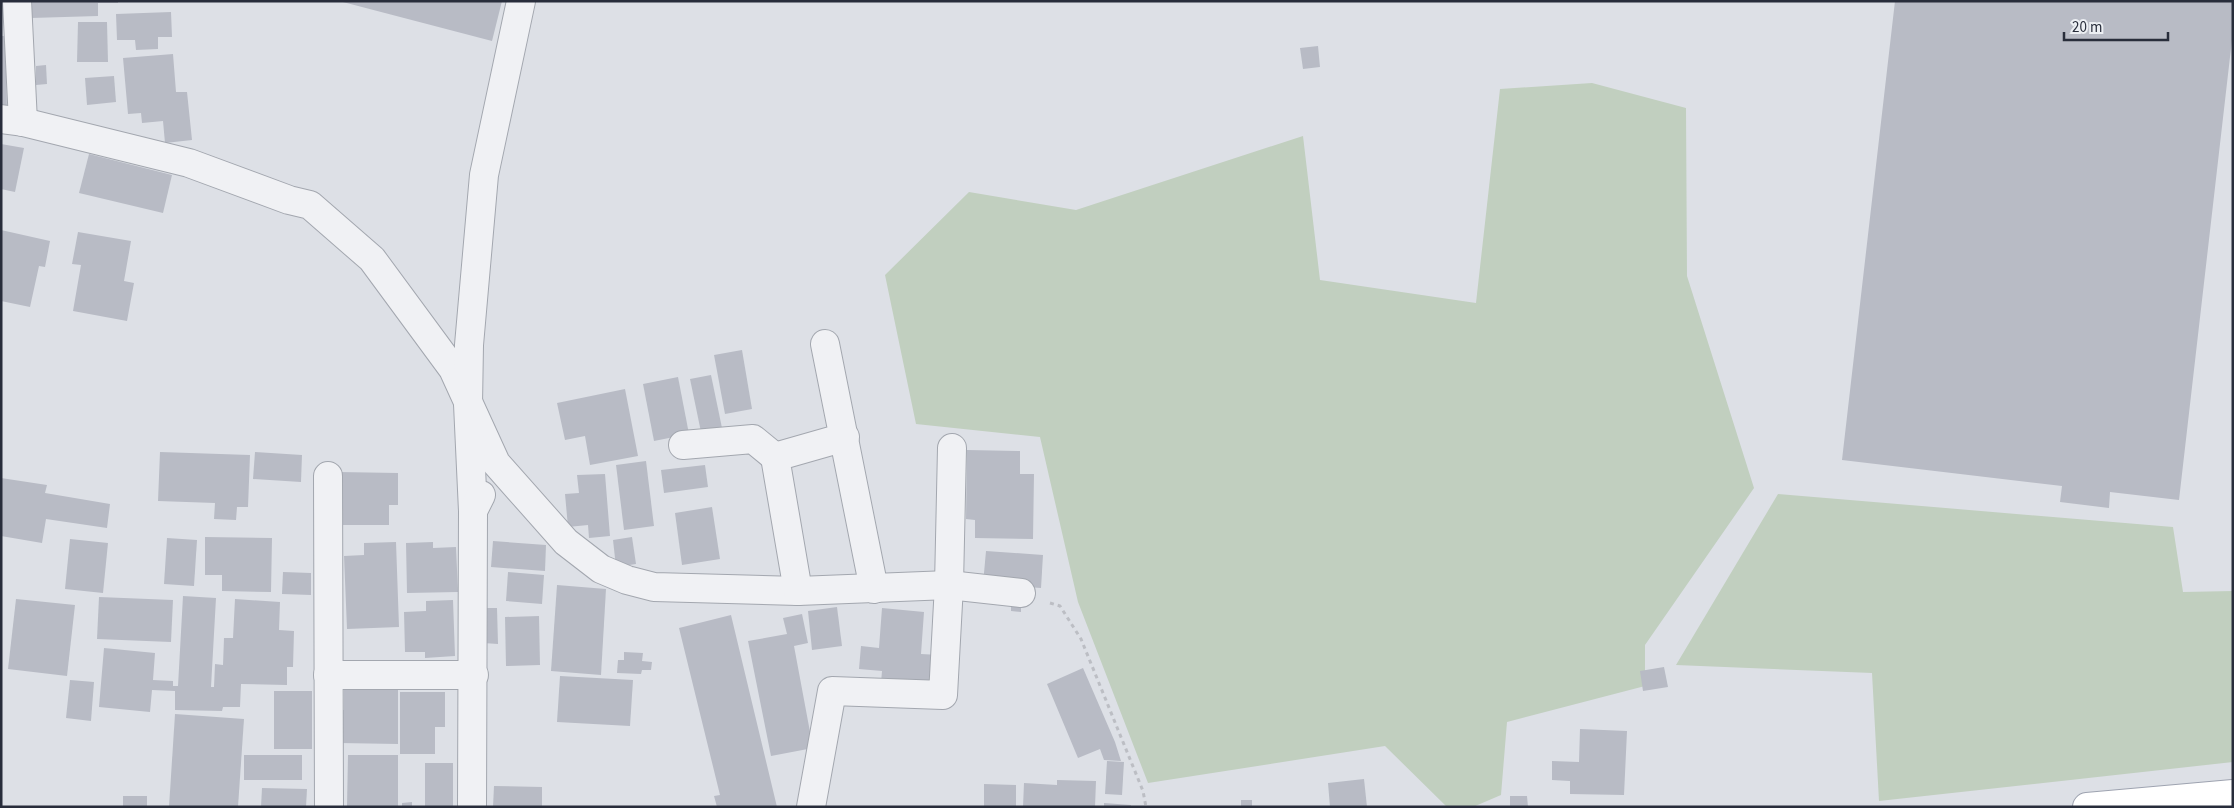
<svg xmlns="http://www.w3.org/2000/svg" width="2234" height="808" font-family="'Source Sans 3',sans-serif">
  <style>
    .green { fill: #c1cfbf }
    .building { fill: #b8bbc5 }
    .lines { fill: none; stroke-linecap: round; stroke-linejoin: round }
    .minor-casing { stroke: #a3a7af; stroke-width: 30 }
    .major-casing { stroke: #9ea3b0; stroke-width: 30 }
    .path { stroke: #bcbec4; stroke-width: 3; stroke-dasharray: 4 4; stroke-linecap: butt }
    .minor { stroke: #f0f1f4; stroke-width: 28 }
    .major { stroke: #fff; stroke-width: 28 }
  </style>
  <rect width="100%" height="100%" fill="#dde0e6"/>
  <!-- green -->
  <g class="green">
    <path d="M1592,83L1686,108L1687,276L1754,488L1645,645V686L1507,722L1501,795L1473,807H1447L1385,746L1148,783L1078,602L1040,437L916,424L885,275L969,192L1076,210L1303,136L1320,280L1476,303L1500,89Z"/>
    <path d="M1778,494L2173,527L2183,592L2233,591V762L1879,801L1872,673L1676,665Z"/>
  </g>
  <!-- building -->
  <g class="building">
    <path d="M30,1H118V3H98V16L31,18Z"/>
    <path d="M339,1H502L492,41Z"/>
    <path d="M1895,1H2233V31L2179,500L2110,492L2109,508L2060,502L2062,486L1842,460Z"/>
    <path d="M171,12L172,37H158V49L136,50L135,40H117L116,14Z"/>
    <path d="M78,22H107L108,62H77Z"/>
    <path d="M1,36H5L7,109H1Z"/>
    <path d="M1318,46L1320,67L1303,69L1300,48Z"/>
    <path d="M173,54L176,92H187L192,140L165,143L163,121L142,123L141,113L128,114L123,58Z"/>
    <path d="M46,65L47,84L36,85V66Z"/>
    <path d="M114,76L116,102L87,105L85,78Z"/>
    <path d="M1,144L24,148L15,192L1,189Z"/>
    <path d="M89,154L172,175L163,213L79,193Z"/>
    <path d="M1,230L50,241L45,267L39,266L30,307L1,301Z"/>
    <path d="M78,232L131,241L124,281L134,283L127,321L73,311L81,265L72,264Z"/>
    <path d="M742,350L752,409L725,414L714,355Z"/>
    <path d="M711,375L722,428L701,432L690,379Z"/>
    <path d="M678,377L689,434L654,441L643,384Z"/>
    <path d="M625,389L638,456L590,465L585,436L565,440L557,403Z"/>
    <path d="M967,450L1020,451V474H1034L1033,539L975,538V520L966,519Z"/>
    <path d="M160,452L250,455L248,507H237L236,520L214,519L215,503L158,501Z"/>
    <path d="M255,452L302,455L301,482L253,479Z"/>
    <path d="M646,461L654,526L624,530L616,465Z"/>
    <path d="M705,465L708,487L664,493L661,470Z"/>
    <path d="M338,472L398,473V505H389V525H337Z"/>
    <path d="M605,474L610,536L589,538L588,525L568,527L565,494L579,493L577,475Z"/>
    <path d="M1,478L47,485L45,493L110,504L107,528L46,519L42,543L1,536Z"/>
    <path d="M712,507L720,559L682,565L675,513Z"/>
    <path d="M205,537L272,538L271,592L222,591V575H205Z"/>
    <path d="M632,537L636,564L616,567L613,540Z"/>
    <path d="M167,538L197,540L194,586L164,584Z"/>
    <path d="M70,539L108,543L103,593L65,589Z"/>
    <path d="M493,541L546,545L545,571L491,567Z"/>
    <path d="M396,542L399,627L347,629L344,556L364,555V543Z"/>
    <path d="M433,542V548L456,547L458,592L407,593L406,543Z"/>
    <path d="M986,551L1043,555L1041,588L983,584Z"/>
    <path d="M283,572L311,573V595L282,594Z"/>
    <path d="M508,572L544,575L542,604L506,601Z"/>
    <path d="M557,585L606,589L601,675L551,671Z"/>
    <path d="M183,596L216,598L211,687H214L215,664L223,665L224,638H233L235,599L280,602L279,630L294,631L293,667H287V685L241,684L240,707H223L222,711L175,710V691L152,690L150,712L99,707L104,648L155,653L153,680L173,681V686H178Z"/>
    <path d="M99,597L173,600L171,642L97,639Z"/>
    <path d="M16,599L75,605L67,676L8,669Z"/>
    <path d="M453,600L455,656L425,658V652H405L404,612L426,611V601Z"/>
    <path d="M1011,606H1021V612L1011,611Z"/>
    <path d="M837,607L842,646L812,650L808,611Z"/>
    <path d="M482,608H497L498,644L483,643Z"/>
    <path d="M882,608L924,612L921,654L939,655L935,694L881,683L882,671L859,669L861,646L879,648Z"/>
    <path d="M802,614L808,643L794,646L813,748L771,756L748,641L787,634L783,618Z"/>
    <path d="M731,615L777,807H717L714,796L720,795L679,628Z"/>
    <path d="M539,616L540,665L506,666L505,617Z"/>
    <path d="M624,652L643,653L642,661L652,662L651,670H642L641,674L617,673L618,660H624Z"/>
    <path d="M1664,667L1668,687L1643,691L1640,671Z"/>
    <path d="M1083,668L1115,742L1121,761L1104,760L1100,749L1078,758L1047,684Z"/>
    <path d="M560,676L633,680L630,726L557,722Z"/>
    <path d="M70,680L94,682L91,721L66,718Z"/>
    <path d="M344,685H398V744L339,743V710H344Z"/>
    <rect x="274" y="691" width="38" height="58"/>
    <path d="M400,692H445V727H435V754H400Z"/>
    <path d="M175,714L244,719L238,807H169Z"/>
    <path d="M1580,729L1627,731L1624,795L1570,794V781L1552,780V761L1579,762Z"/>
    <rect x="244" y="755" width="58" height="25"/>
    <path d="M348,755H398V807H347Z"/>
    <path d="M1107,761L1124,762L1122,795L1105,794Z"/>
    <rect x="425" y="763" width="28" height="44"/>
    <path d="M1364,779L1367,807H1330L1328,783Z"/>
    <path d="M1057,780L1096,781L1095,807H1023L1024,783L1057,785Z"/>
    <path d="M984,784L1016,785V807H984Z"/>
    <path d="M494,786L542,787V807H493Z"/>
    <path d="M262,788L307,789L306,807H261Z"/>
    <rect x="123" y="796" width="24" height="11"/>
    <path d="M1510,796H1527L1528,807H1510Z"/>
    <rect x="1241" y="800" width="11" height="7"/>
    <path d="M412,802V807H402V803Z"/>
    <path d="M1104,803L1131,805V807H1104Z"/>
  </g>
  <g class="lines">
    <defs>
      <g id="minor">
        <path d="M17,1L23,122"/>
        <path d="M1,119L23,122L189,163L289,200L310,205L372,259L453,369L496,463L566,542L601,569L627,580L654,587L798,591L949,585L1021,593"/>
        <path d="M825,344L874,589"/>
        <path d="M683,445L753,439L775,457"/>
        <path d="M328,476L329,807"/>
        <path d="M473,511L468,404L469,345L484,175L521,1"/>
        <path d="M798,591L775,457L845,437"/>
        <path d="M328,675H474"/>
        <path d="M472,807L473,511L481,495"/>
        <path d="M811,807L832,691L943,695L949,585L952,448"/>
      </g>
      <path id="major" d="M2087,807L2233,794"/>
    </defs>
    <!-- minor casing -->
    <use href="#minor" class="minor-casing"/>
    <!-- major casing -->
    <use href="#major" class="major-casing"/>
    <!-- path -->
    <path class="path" d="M1050,603L1060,606L1081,639L1143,791L1146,807"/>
    <!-- minor -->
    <use href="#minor" class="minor"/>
    <!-- major -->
    <use href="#major" class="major"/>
  </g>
  <!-- border -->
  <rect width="2234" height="808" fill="none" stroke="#282d3b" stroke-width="5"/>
  <!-- scale -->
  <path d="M2064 32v8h104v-8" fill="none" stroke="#282d3b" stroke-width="2.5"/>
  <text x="2072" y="32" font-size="15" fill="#282d3b" stroke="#eceff3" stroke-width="4" paint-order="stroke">20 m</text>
</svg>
